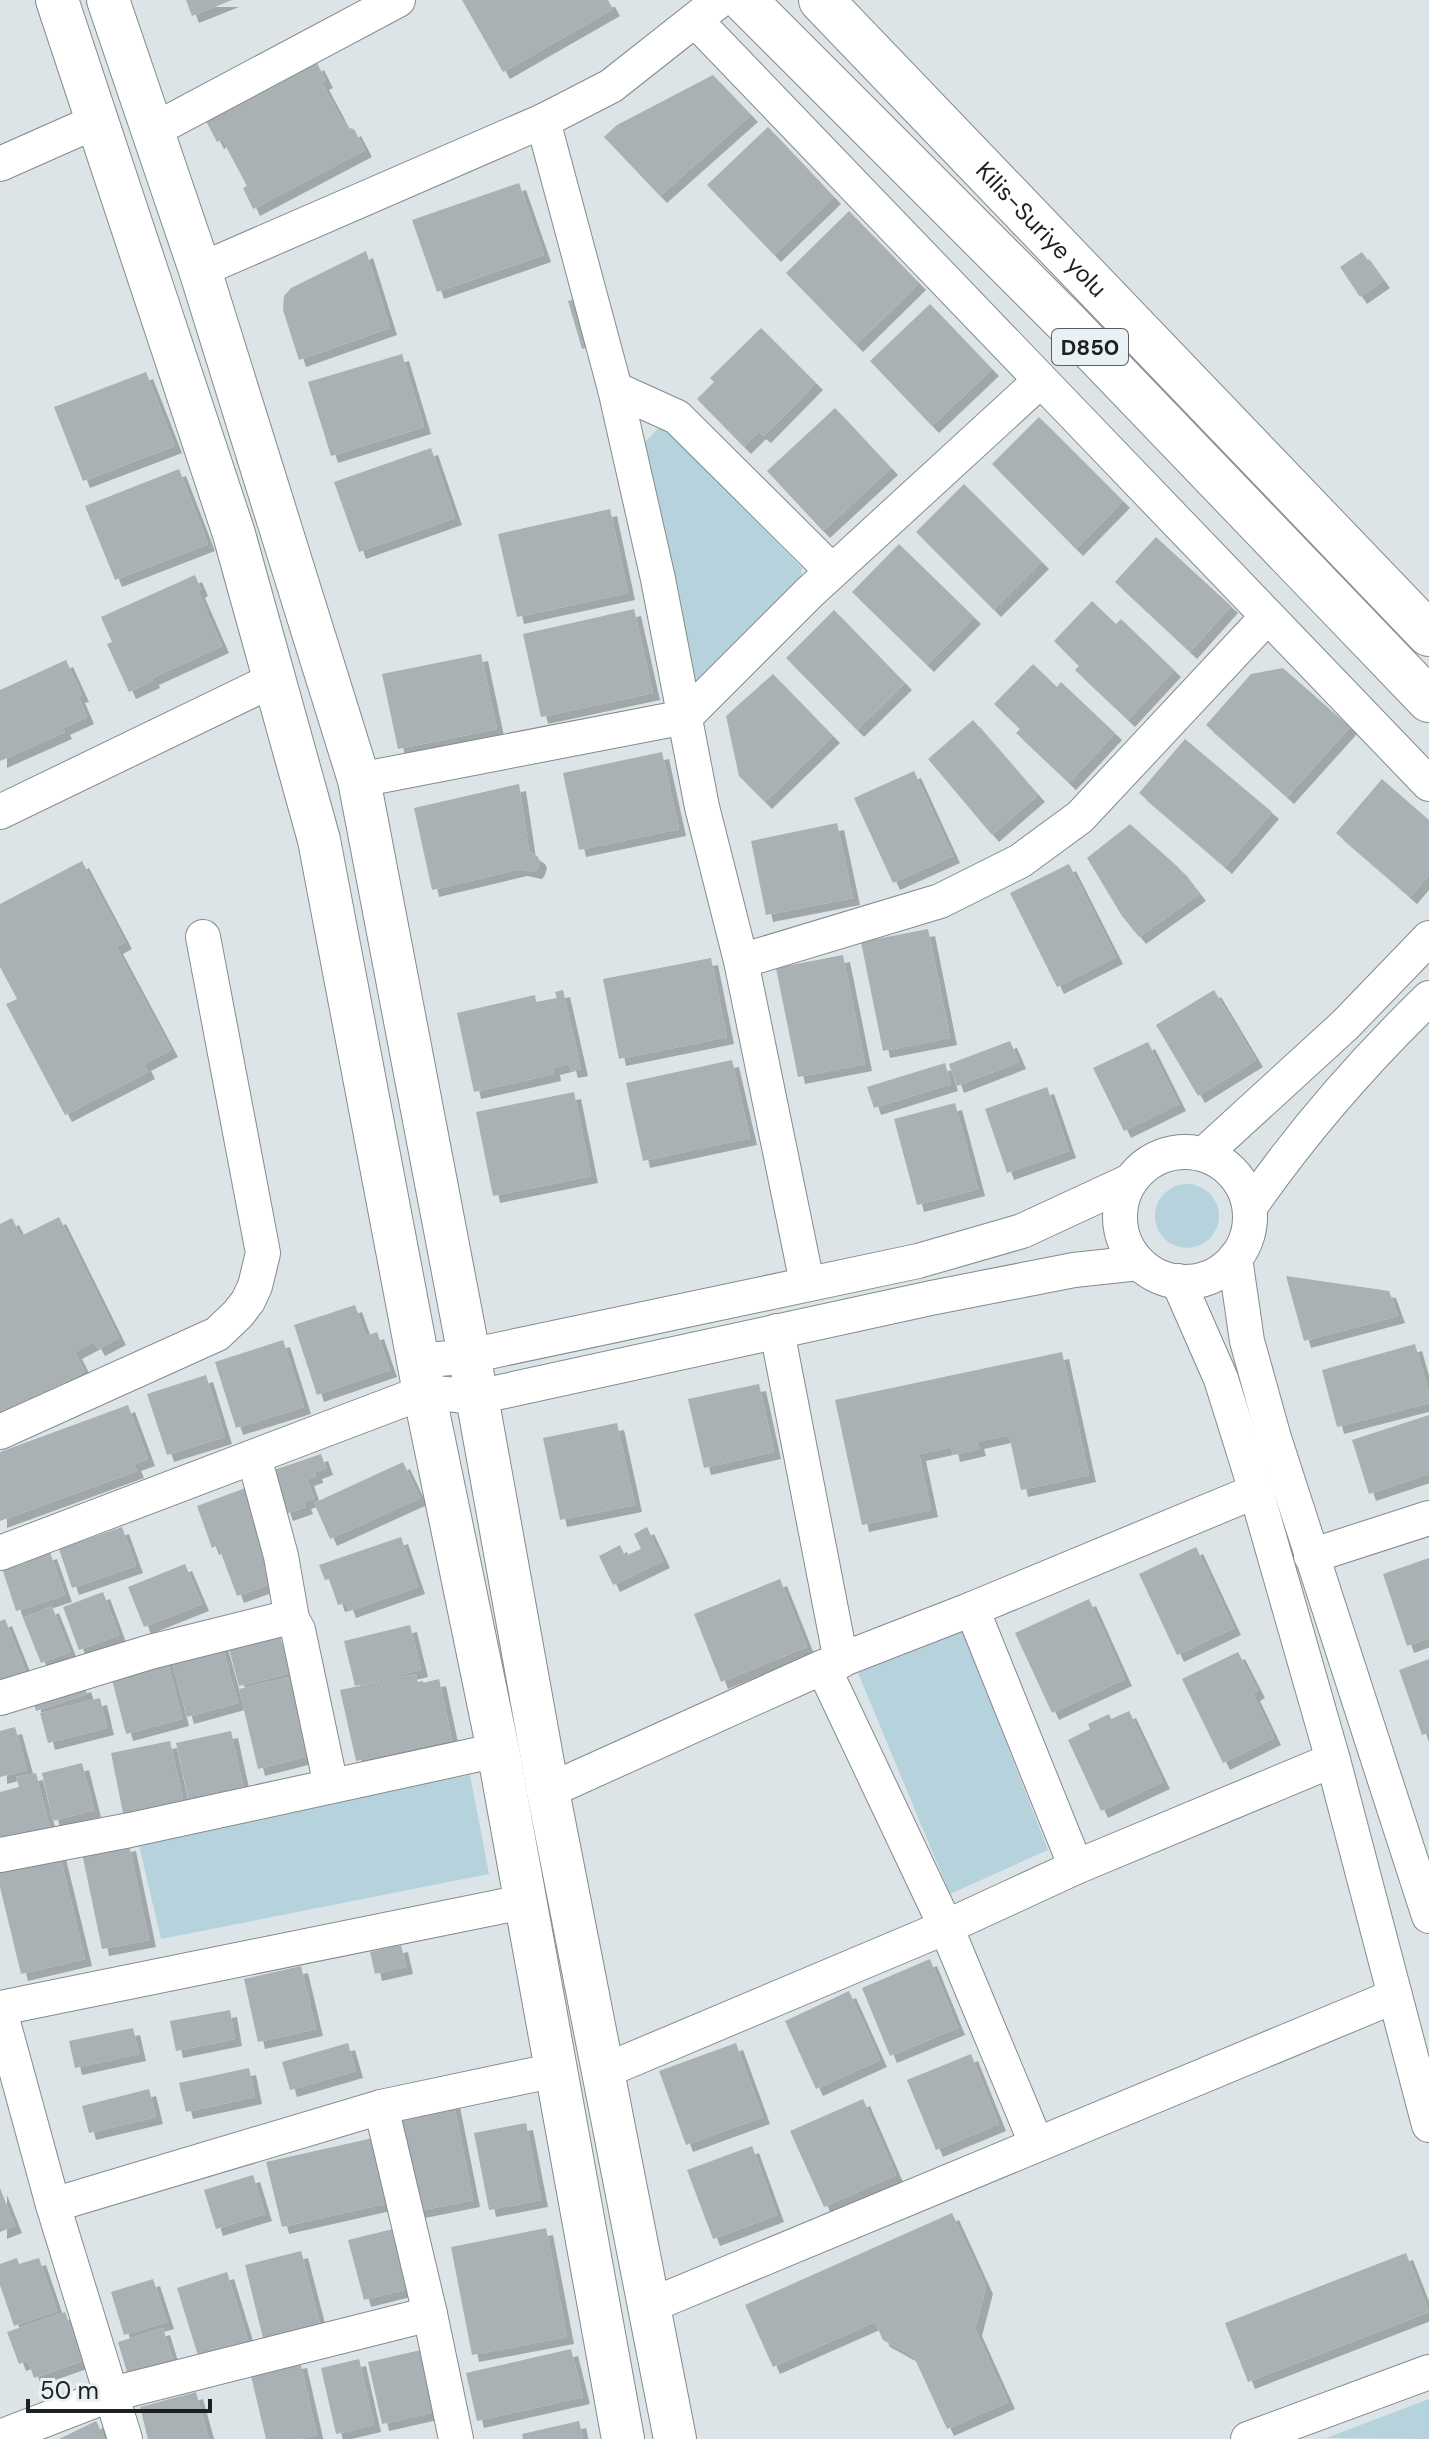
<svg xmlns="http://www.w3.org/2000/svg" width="1429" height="2439" font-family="'DM Sans',sans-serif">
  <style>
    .green { fill: #b6d3dd }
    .building { fill: #aab1b4; filter: url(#shadow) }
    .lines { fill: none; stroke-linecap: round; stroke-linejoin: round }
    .minor-casing { stroke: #848b8d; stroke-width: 36 }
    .major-casing { stroke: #848b8d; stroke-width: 44 }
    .highway-casing { stroke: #848b8d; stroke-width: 46 }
    .minor { stroke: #fff; stroke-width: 34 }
    .major { stroke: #fff; stroke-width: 42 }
    .highway { stroke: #fff; stroke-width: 44 }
    .labels { text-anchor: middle; stroke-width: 7; stroke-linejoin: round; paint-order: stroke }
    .shield { fill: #eaf1f4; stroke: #5a5f60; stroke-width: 2 }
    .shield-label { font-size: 22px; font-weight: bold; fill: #1d2021 }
    .street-label { font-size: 24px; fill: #1d2021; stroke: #eaf1f4 }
  </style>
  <defs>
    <filter id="shadow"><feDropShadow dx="7" dy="7" stdDeviation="0" flood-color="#0004"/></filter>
  </defs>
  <rect width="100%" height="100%" fill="#dce4e7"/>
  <!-- green -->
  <g class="green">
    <path d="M660,427H666L802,568L801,577L702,681L692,682L639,448Z"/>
    <circle cx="1187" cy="1216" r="32"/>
    <path d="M962,1629L1048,1850L950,1894L858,1673Z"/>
    <path d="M470,1775L489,1874L161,1939L137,1837Z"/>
    <path d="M1429,2399V2439L1326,2438Z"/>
  </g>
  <!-- building -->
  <g class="building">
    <path d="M186,0H232L192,16Z"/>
    <path d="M462,0H608L613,9L503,72Z"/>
    <path d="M317,63L326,81L322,83L343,122L345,121L351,131L354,129L365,150L253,209L243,188L247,186L222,139L217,142L206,121Z"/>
    <path d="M713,75L751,115L660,196L604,137L617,125Z"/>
    <path d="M768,127L834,197L774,255L707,185Z"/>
    <path d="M519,183L544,255L437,292L412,220Z"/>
    <path d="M849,211L919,283L856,345L786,273Z"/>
    <path d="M366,251L390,328L299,360L283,310L284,296L291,288Z"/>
    <path d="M1362,252L1383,281L1360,297L1340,267Z"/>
    <path d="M583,297L597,345L582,349L568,301Z"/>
    <path d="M930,304L992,369L932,426L870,361Z"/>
    <path d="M761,328L816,383L764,436L759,432L744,447L697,399L714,382L710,378Z"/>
    <path d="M402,354L424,427L331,456L308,382Z"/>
    <path d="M146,372L175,446L83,481L54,407Z"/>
    <path d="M835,408L891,468L823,531L767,471Z"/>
    <path d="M1039,417L1123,501L1076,549L992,464Z"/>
    <path d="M431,448L455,518L359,552L334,482Z"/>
    <path d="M179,469L208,544L115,580L85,506Z"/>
    <path d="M964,484L1042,562L994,610L916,532Z"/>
    <path d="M610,509L628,593L517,617L498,534Z"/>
    <path d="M1156,537L1231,606L1190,652L1115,582Z"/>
    <path d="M899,544L974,617L927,665L852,592Z"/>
    <path d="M195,575L201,589L198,591L222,646L152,678L153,681L129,692L107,644L112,642L101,617Z"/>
    <path d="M1092,601L1116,624L1121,619L1174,670L1128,720L1075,670L1079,666L1054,641Z"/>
    <path d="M634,609L653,693L541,717L523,634Z"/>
    <path d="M834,610L905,683L857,730L786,658Z"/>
    <path d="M481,654L497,729L398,749L382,674Z"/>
    <path d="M66,660L82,695L78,696L87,717L63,728L65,732L0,761V690Z"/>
    <path d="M1033,664L1057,687L1061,682L1115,733L1069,783L1016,733L1020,729L994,704Z"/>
    <path d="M1283,668L1350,727L1287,797L1206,725L1251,674Z"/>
    <path d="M773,674L833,736L765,802L739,776L726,716Z"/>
    <path d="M973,720L1038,795L992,835L928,759Z"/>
    <path d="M1185,739L1272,812L1225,867L1139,793Z"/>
    <path d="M662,752L679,829L579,850L563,773Z"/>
    <path d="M914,771L953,856L893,883L854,798Z"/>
    <path d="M1382,779L1429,820V875L1410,897L1336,833Z"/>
    <path d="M519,784L529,851L538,857L540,861L538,868L535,872L520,869L432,890L414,808Z"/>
    <path d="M837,823L853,898L766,915L751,841Z"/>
    <path d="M1130,824L1179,868L1199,894L1139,937L1122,916L1087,858Z"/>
    <path d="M82,861L125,942L116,947L171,1050L144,1064L148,1072L65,1115L6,1004L17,999L0,967V904Z"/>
    <path d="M1069,864L1116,957L1057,987L1010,893Z"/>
    <path d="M928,929L950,1038L883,1051L861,942Z"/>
    <path d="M843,955L865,1064L798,1077L776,968Z"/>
    <path d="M711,958L727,1037L619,1059L603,979Z"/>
    <path d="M563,990L581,1069L571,1071L569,1064L553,1068L554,1074L474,1092L457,1013L535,995L536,1002L557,998L555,992Z"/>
    <path d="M1214,990L1256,1060L1198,1096L1156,1025Z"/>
    <path d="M1010,1041L1019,1062L957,1086L949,1064Z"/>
    <path d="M1148,1042L1179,1104L1124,1131L1093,1068Z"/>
    <path d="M732,1060L750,1138L643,1161L626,1083Z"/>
    <path d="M945,1063L951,1084L874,1108L867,1087Z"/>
    <path d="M1047,1087L1069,1151L1007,1173L985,1109Z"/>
    <path d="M574,1092L591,1176L493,1196L476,1112Z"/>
    <path d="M955,1103L978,1189L917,1205L894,1119Z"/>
    <path d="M59,1217L119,1338L98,1349L94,1342L75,1352L85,1372L0,1414V1224L12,1218L21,1236Z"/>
    <path d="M1286,1276L1389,1291L1398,1316L1304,1341Z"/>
    <path d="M355,1305L366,1336L377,1332L390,1370L317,1395L294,1325Z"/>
    <path d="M283,1340L304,1407L236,1428L215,1362Z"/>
    <path d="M1415,1344L1429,1393V1403L1337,1427L1322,1370Z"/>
    <path d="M1062,1352L1089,1475L1021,1490L1009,1435L977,1442L979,1449L953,1455L951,1447L919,1454L931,1510L862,1525L835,1400Z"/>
    <path d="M206,1375L225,1437L167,1455L147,1394Z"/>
    <path d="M759,1384L774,1452L704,1468L688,1399Z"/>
    <path d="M128,1405L148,1459L134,1464L137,1471L0,1521V1452Z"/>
    <path d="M1429,1415V1474L1369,1494L1352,1440Z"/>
    <path d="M617,1423L635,1505L560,1520L543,1438Z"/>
    <path d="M321,1454L326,1468L315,1472L316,1476L307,1479L314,1499L304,1502L306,1507L286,1514L271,1471Z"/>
    <path d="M403,1462L420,1498L330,1539L314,1503Z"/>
    <path d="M248,1487L279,1581L237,1596L218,1545L212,1548L197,1506Z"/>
    <path d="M122,1527L136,1566L72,1588L59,1549Z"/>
    <path d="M647,1527L663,1561L613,1585L599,1556L620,1545L625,1556L641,1549L634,1534Z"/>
    <path d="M401,1537L418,1587L349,1611L346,1603L338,1605L329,1579L325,1580L319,1565Z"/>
    <path d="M1196,1547L1234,1628L1177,1655L1139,1574Z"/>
    <path d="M50,1552L65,1595L16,1611L2,1568Z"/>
    <path d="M1429,1558V1638L1407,1646L1383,1574Z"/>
    <path d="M185,1564L202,1604L144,1627L128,1587Z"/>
    <path d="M780,1579L807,1647L721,1682L694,1614Z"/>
    <path d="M103,1592L119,1635L79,1650L63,1607Z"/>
    <path d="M1089,1599L1125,1679L1052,1713L1015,1633Z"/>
    <path d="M52,1606L70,1652L41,1663L23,1618Z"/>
    <path d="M5,1619L26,1672L0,1683V1621Z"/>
    <path d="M410,1625L421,1670L355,1686L344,1641Z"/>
    <path d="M280,1636L290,1673L239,1686L229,1649Z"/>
    <path d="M221,1642L238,1703L187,1717L170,1656Z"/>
    <path d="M1238,1652L1258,1691L1253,1694L1274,1738L1223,1763L1182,1679Z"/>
    <path d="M166,1654L182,1719L126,1734L109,1668Z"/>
    <path d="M1429,1659V1733L1422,1735L1399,1670Z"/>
    <path d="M416,1674L418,1684L439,1679L452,1740L356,1761L340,1690Z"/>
    <path d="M290,1677L309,1756L258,1769L239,1689Z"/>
    <path d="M84,1685L87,1694L36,1711L33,1701Z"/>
    <path d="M100,1698L107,1728L48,1743L40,1713Z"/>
    <path d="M1129,1711L1163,1782L1101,1811L1068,1740L1090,1729L1088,1724L1109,1714L1111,1719Z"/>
    <path d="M15,1727L27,1770L0,1777V1731Z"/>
    <path d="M231,1731L244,1790L189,1802L176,1743Z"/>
    <path d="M170,1741L184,1805L124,1818L111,1753Z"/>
    <path d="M82,1763L94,1810L53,1821L42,1773Z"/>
    <path d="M36,1773L51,1832L0,1845V1792L19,1787L16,1777Z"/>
    <path d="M129,1844L149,1940L102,1949L82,1853Z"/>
    <path d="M59,1852L85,1959L21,1974L0,1887V1866Z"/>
    <path d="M401,1945L406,1967L375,1974L370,1952Z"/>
    <path d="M930,1959L958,2028L890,2056L862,1988Z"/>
    <path d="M301,1966L316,2029L258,2042L244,1979Z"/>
    <path d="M849,1991L880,2060L816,2089L785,2021Z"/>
    <path d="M230,2010L235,2039L176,2051L170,2021Z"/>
    <path d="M133,2028L139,2054L75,2068L69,2041Z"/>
    <path d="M348,2043L356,2071L290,2090L282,2062Z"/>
    <path d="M736,2043L763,2117L686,2145L659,2071Z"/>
    <path d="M971,2054L999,2124L936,2150L907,2080Z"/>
    <path d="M249,2068L255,2097L186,2112L179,2083Z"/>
    <path d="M149,2089L156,2117L89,2133L82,2106Z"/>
    <path d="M863,2099L896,2175L824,2207L790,2131Z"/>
    <path d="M453,2100L473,2200L413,2212L394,2112Z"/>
    <path d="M526,2123L541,2200L489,2210L474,2133Z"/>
    <path d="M373,2138L388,2203L282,2227L266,2162Z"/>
    <path d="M752,2146L777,2215L713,2239L687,2170Z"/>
    <path d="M253,2175L265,2214L216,2229L204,2190Z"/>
    <path d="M0,2188L15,2226L0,2232Z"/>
    <path d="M952,2213L986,2287L975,2329L1008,2402L947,2429L914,2357L883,2340L875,2322L773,2367L745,2305Z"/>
    <path d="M401,2227L416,2287L364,2300L348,2240Z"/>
    <path d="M546,2228L567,2337L472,2355L451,2247Z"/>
    <path d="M301,2251L321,2328L264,2342L245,2265Z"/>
    <path d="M1406,2253L1429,2312L1248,2382L1225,2323Z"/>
    <path d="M17,2258L19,2264L39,2258L57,2311L14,2326L0,2285V2264Z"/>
    <path d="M227,2272L250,2347L200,2362L177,2288Z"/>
    <path d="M153,2279L167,2322L124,2335L111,2292Z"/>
    <path d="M65,2312L83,2361L34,2378L28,2361L19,2364L7,2332Z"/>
    <path d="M163,2328L175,2367L130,2382L118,2342Z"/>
    <path d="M571,2349L583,2397L477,2421L466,2373Z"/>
    <path d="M421,2350L435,2412L382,2424L368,2362Z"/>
    <path d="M359,2359L374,2425L336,2434L321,2368Z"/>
    <path d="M300,2361L317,2435L298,2439H266L250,2372Z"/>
    <path d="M196,2392L209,2439H148L140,2407Z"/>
    <path d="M96,2421L105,2439H59Z"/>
    <path d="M579,2421L583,2439H523L522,2434Z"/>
  </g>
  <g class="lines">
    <defs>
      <g id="minor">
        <path d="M695,20L1429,784"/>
        <path d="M543,121L615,389L658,579L702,807L741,961L807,1283"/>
        <path d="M152,131L398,0"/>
        <path d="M0,164L97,121"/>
        <path d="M200,270L543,121L611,86L720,0"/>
        <path d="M615,389L677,417L832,571"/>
        <path d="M359,780L685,717L810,592L1040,381"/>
        <path d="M0,812L275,679"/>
        <path d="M741,961L940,901L1020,861L1080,817L1267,617"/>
        <circle cx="1185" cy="1217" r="65"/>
        <path d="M1204,1154L1345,1025L1429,938"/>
        <path d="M1250,1207C1302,1132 1363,1062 1429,998"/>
        <path d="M1235,1258L1247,1341L1274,1438L1429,1916"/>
        <path d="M1178,1281L1221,1379L1256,1491L1333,1760L1429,2125"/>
        <path d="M777,1331L841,1661"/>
        <path d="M420,1361L469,1356L918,1261L1022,1231L1130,1181"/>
        <path d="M0,1432L217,1334L238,1314L248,1301L255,1286L263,1253L203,937"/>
        <path d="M254,1457L281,1556L292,1619"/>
        <path d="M0,1553L424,1392L477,1397L931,1298L1074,1270L1139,1263"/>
        <path d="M1311,1556L1429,1518"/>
        <path d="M972,1609L1076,1867"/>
        <path d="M823,1667L946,1927L1036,2143"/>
        <path d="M0,1698L150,1652L282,1619H292L298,1630L331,1786"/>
        <path d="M548,1791L823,1667L972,1609L1256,1491"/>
        <path d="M0,1855L130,1830L498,1750"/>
        <path d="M0,2008L523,1902"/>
        <path d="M0,2011L53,2205L125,2439"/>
        <path d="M602,2072L946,1927L1076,1867L1333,1760"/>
        <path d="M381,2107L556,2070"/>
        <path d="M53,2205L381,2107L430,2314L456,2439"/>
        <path d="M649,2306L1395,1996"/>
        <path d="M0,2437L112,2394L430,2314"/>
        <path d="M1248,2439L1429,2372"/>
      </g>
      <g id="major">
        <path d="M57,0L234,534L319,840L424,1392L498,1750L623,2439"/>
        <path d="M108,0L200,270L359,780L477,1397L548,1791L675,2439"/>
      </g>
      <g id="highway">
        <path d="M744,0L1068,324L1429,700"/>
        <path id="s1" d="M821,0L1429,634"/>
      </g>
    </defs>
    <!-- minor casing -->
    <use href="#minor" class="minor-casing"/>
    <!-- major casing -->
    <use href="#major" class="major-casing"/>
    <!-- highway casing -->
    <use href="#highway" class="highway-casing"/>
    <!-- minor -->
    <use href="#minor" class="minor"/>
    <!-- major -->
    <use href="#major" class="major"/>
    <!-- highway -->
    <use href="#highway" class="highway"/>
  </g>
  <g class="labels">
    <!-- shield labels -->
    <rect class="shield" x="1052" y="329" width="76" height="36" rx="6"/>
    <g class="shield-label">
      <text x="1090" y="355">D850</text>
    </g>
    <!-- street labels -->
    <g class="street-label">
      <text dy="8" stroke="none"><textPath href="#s1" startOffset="318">Kilis-Suriye yolu</textPath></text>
    </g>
  </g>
  <!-- scale -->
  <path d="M28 2399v12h182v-12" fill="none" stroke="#1d2021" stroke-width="4"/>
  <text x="40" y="2399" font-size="24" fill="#1d2021" stroke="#eaf1f4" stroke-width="6" paint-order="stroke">50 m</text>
</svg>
